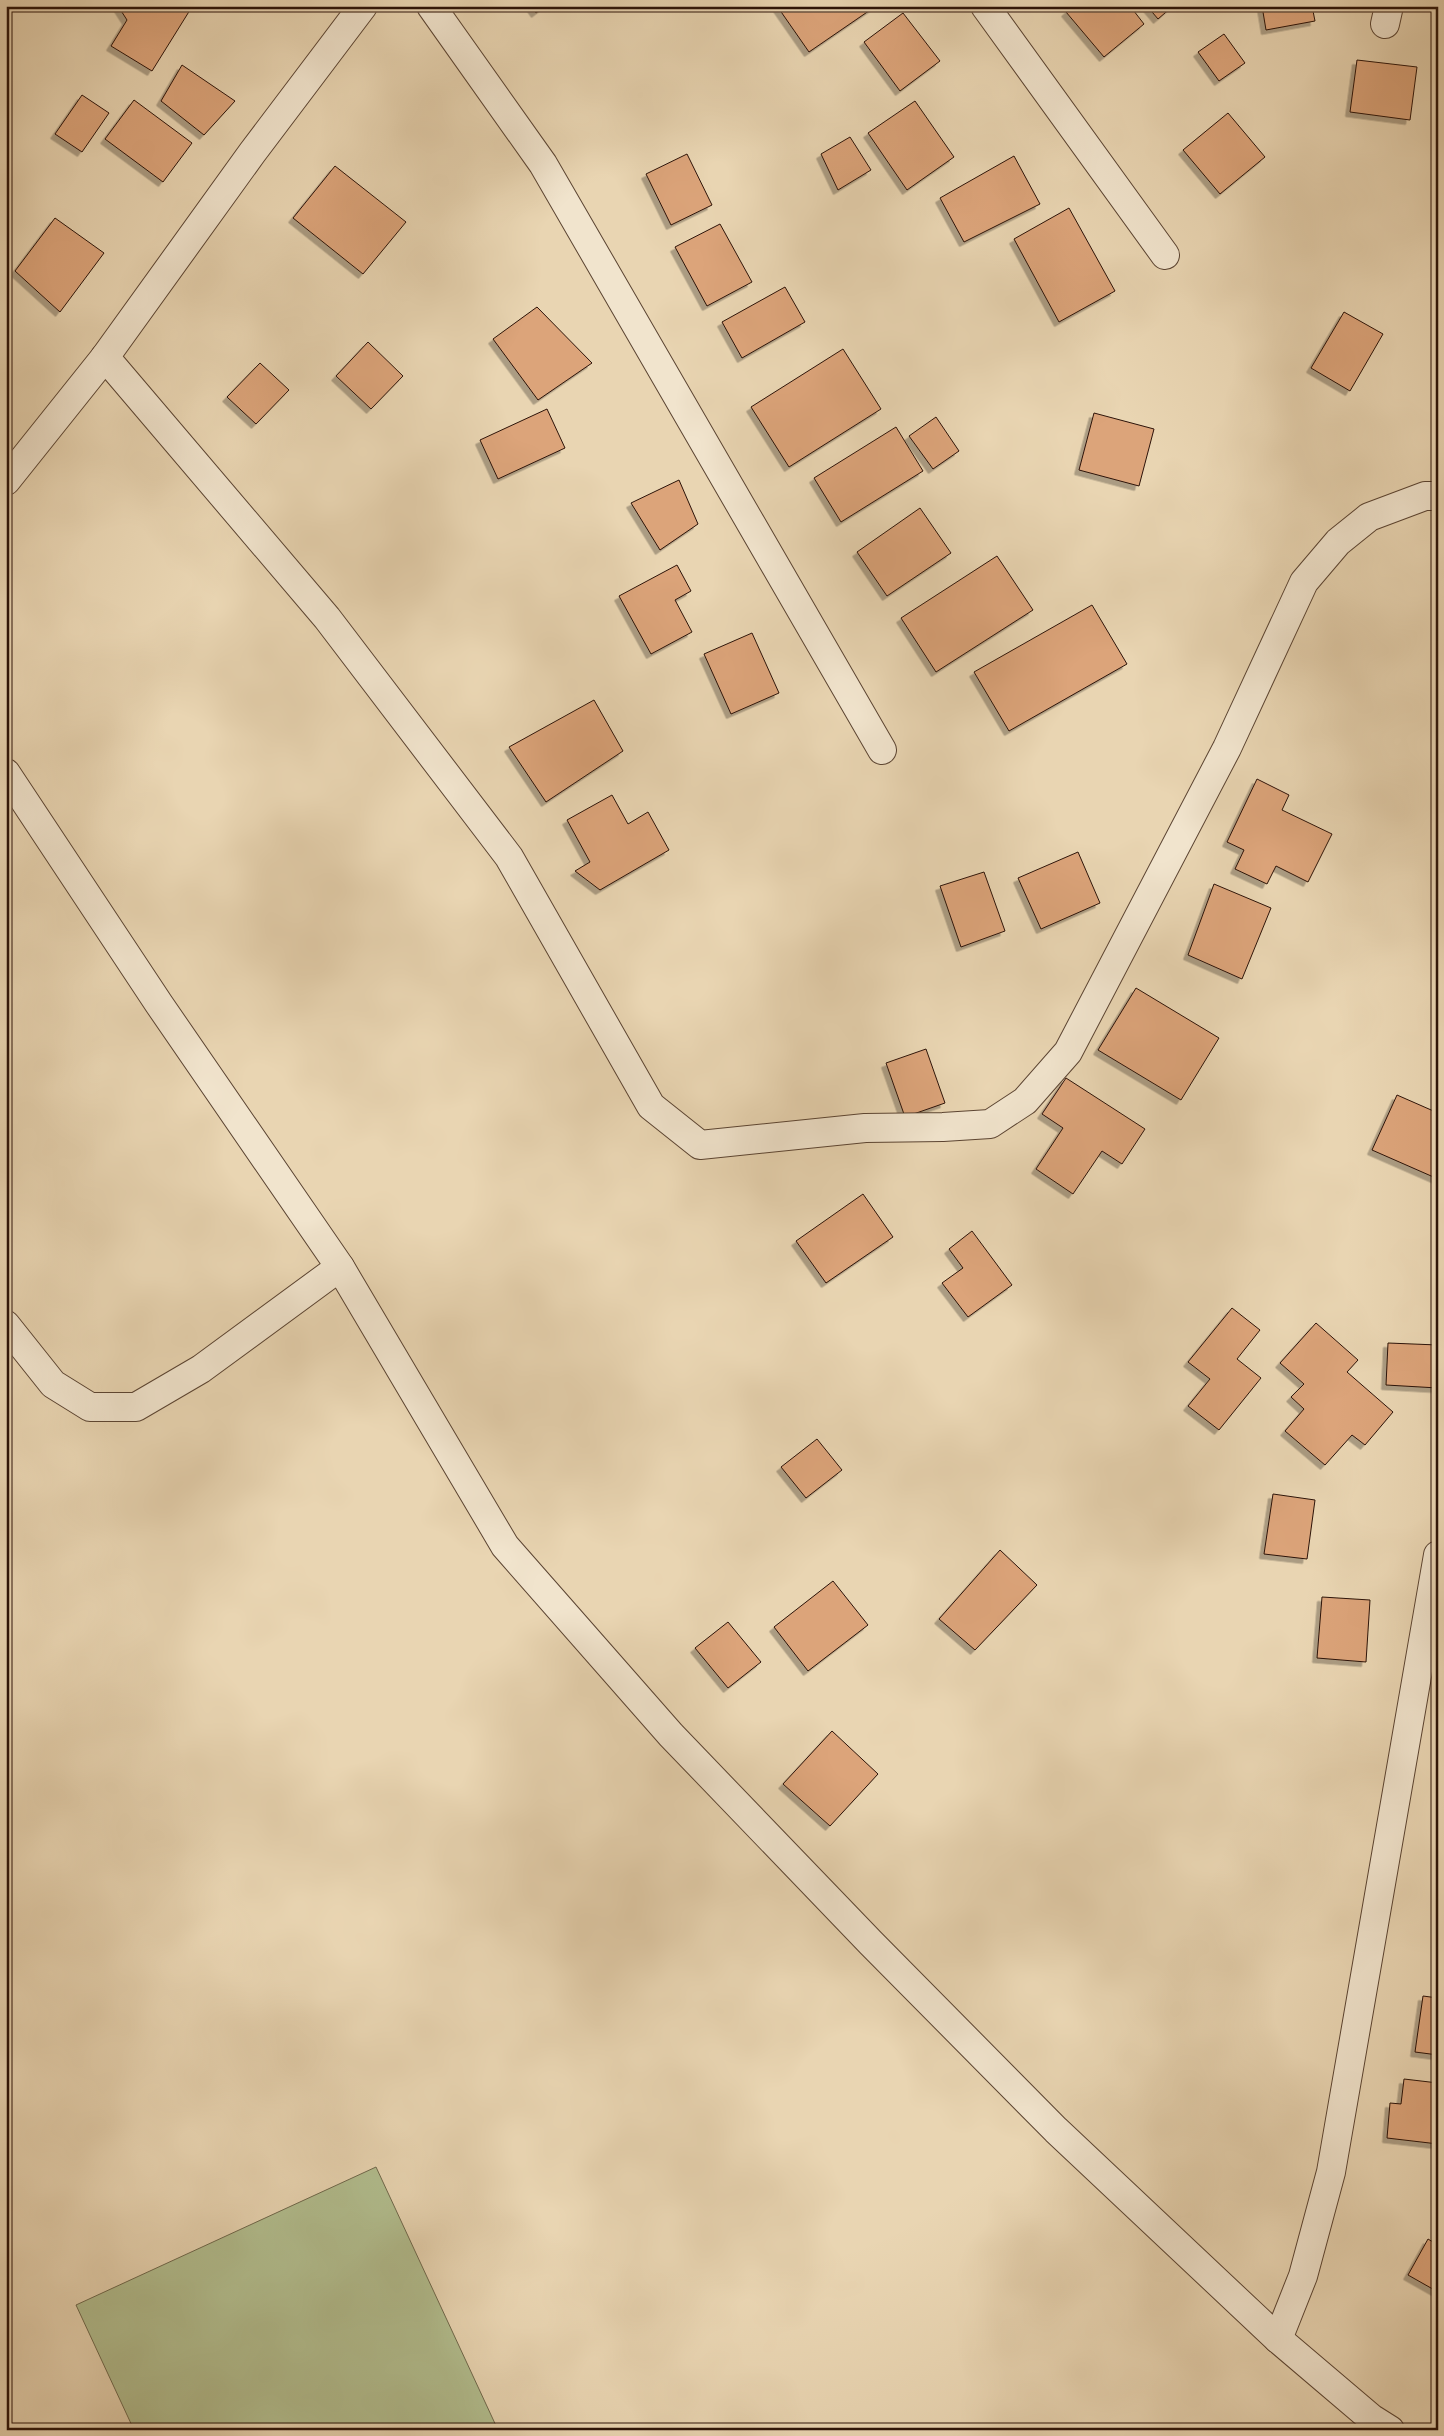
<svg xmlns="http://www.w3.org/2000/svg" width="1444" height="2436" font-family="'Libre Caslon Text',serif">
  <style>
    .green { fill: #b2be8f; stroke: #6f684c }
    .building { fill: #dca47a; stroke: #2c1308; filter: url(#shadow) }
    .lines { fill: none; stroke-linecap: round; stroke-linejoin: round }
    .minor-casing { stroke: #5b4432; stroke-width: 30 }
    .minor { stroke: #f1e4cd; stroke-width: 28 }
  </style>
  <defs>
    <filter id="shadow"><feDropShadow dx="-4.5" dy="4.5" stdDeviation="0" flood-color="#0004"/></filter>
  </defs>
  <rect width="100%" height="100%" fill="#e9d5b2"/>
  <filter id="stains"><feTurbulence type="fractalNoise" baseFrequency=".004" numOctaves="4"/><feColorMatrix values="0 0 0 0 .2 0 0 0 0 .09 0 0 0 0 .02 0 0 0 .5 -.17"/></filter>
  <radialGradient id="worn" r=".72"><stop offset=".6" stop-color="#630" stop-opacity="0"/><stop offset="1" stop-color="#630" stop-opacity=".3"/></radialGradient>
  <!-- green -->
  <path class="green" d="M376,2167L498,2430H134L76,2305Z"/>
  <!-- building -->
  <g class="building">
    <path d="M118,6H184L190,10L152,71L111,46L127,20Z"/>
    <path d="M531,6H545L536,13Z"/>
    <path d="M777,6H876L809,52Z"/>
    <path d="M1073,6H1130L1144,24L1104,57L1066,12Z"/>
    <path d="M1147,6H1173L1158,19Z"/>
    <path d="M1262,6H1312L1315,21L1266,30Z"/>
    <path d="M903,13L940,61L900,91L864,42Z"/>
    <path d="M1224,34L1245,63L1219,81L1198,52Z"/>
    <path d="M1357,60L1417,67L1410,120L1350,112Z"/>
    <path d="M182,65L235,101L204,135L161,101Z"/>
    <path d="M82,95L109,113L82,152L55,134Z"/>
    <path d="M134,100L192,143L163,182L105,139Z"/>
    <path d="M915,101L954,157L907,190L868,133Z"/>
    <path d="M1228,113L1265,157L1220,194L1183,150Z"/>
    <path d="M850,137L871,170L838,190L821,154Z"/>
    <path d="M687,154L712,205L671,225L646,174Z"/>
    <path d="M1014,156L1040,204L964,242L940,198Z"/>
    <path d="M335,166L406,222L363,274L293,218Z"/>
    <path d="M1069,208L1115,291L1059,322L1014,239Z"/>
    <path d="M55,218L104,253L60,312L15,271Z"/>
    <path d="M720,224L752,282L707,306L675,247Z"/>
    <path d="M785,287L805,322L742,358L722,322Z"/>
    <path d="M537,307L592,363L538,400L493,339Z"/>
    <path d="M1344,312L1383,334L1350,391L1311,368Z"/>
    <path d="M368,342L403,376L371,409L336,376Z"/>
    <path d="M843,349L881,409L789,467L751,407Z"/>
    <path d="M260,363L289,390L256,424L227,397Z"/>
    <path d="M547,409L565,448L498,479L480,440Z"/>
    <path d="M1094,413L1154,429L1139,486L1079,470Z"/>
    <path d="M936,417L959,451L933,469L909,436Z"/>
    <path d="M896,427L923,471L841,522L814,478Z"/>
    <path d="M679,480L698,524L660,550L631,503Z"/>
    <path d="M920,508L951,553L887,596L857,552Z"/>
    <path d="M997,556L1033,610L936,672L901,618Z"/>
    <path d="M677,565L691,591L675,600L692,632L651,654L619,596Z"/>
    <path d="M1092,605L1127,664L1009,731L974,672Z"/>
    <path d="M752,633L779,693L731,714L704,654Z"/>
    <path d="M594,700L623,751L546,802L509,747Z"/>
    <path d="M1257,779L1289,795L1282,810L1332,834L1308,882L1276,866L1267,884L1235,869L1244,850L1227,842Z"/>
    <path d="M612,795L628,824L648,812L669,850L600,890L575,871L590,862L567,820Z"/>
    <path d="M1078,852L1100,903L1041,929L1018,878Z"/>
    <path d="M984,872L1005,931L961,947L940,886Z"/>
    <path d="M1214,884L1271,908L1242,979L1188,955Z"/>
    <path d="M1136,988L1219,1038L1181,1100L1098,1050Z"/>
    <path d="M926,1049L945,1103L905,1117L886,1063Z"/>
    <path d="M1066,1078L1145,1129L1122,1164L1102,1151L1073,1194L1036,1169L1063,1128L1042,1114Z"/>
    <path d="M1397,1095L1438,1113V1179L1372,1150Z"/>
    <path d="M863,1194L893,1237L826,1283L796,1241Z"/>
    <path d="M972,1231L1012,1285L968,1317L942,1283L963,1268L949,1249Z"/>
    <path d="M1232,1308L1260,1330L1237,1359L1261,1378L1219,1430L1188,1406L1210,1379L1188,1362Z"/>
    <path d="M1316,1323L1358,1360L1347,1372L1393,1412L1365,1445L1352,1435L1325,1465L1285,1431L1304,1409L1291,1397L1304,1384L1280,1363Z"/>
    <path d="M1388,1343L1438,1345V1388L1386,1385Z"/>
    <path d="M817,1439L842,1470L806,1498L781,1467Z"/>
    <path d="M1273,1494L1315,1500L1307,1559L1264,1554Z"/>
    <path d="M1000,1550L1037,1585L975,1650L939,1619Z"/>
    <path d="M833,1581L868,1625L808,1671L774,1627Z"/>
    <path d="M1322,1597L1370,1600L1366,1662L1317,1658Z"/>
    <path d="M728,1622L761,1662L728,1688L695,1648Z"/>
    <path d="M832,1731L878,1774L830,1826L783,1784Z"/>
    <path d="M1423,1996L1438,1998V2055L1415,2052Z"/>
    <path d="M1404,2079L1438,2083V2144L1387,2138L1390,2103L1401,2104Z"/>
    <path d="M1428,2239L1438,2245V2292L1408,2275Z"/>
  </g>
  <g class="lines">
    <defs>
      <g id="minor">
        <path d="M431,6L543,164L882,750"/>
        <path d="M985,6L1165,255"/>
        <path d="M1385,24L1389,6"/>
        <path d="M105,357L327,618L509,857L651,1106L700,1145L865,1128L943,1127L990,1124L1025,1101L1068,1052L1227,748L1304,582L1338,542L1369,517L1425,496H1438"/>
        <path d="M6,481L105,357L252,153L363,6"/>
        <path d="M6,773L159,1004L340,1267L505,1546L671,1735L871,1943L1056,2130L1278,2339L1371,2418L1390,2430"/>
        <path d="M6,1325L53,1384L90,1407H136L201,1369L340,1267"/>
        <path d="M1278,2339L1303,2276L1331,2172L1438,1555"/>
      </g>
    </defs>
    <!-- minor casing -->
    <use href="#minor" class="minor-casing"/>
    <!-- minor -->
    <use href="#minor" class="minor"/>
  </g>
  <!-- margin -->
  <rect width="1444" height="2436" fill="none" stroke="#e9d5b2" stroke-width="25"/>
  <rect x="8" y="8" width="1429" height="2421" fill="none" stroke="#2c1308" stroke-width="2.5"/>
  <rect x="12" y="12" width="1419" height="2411" fill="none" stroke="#2c1308"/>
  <rect width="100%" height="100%" filter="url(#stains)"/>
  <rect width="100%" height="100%" fill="url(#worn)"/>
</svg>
